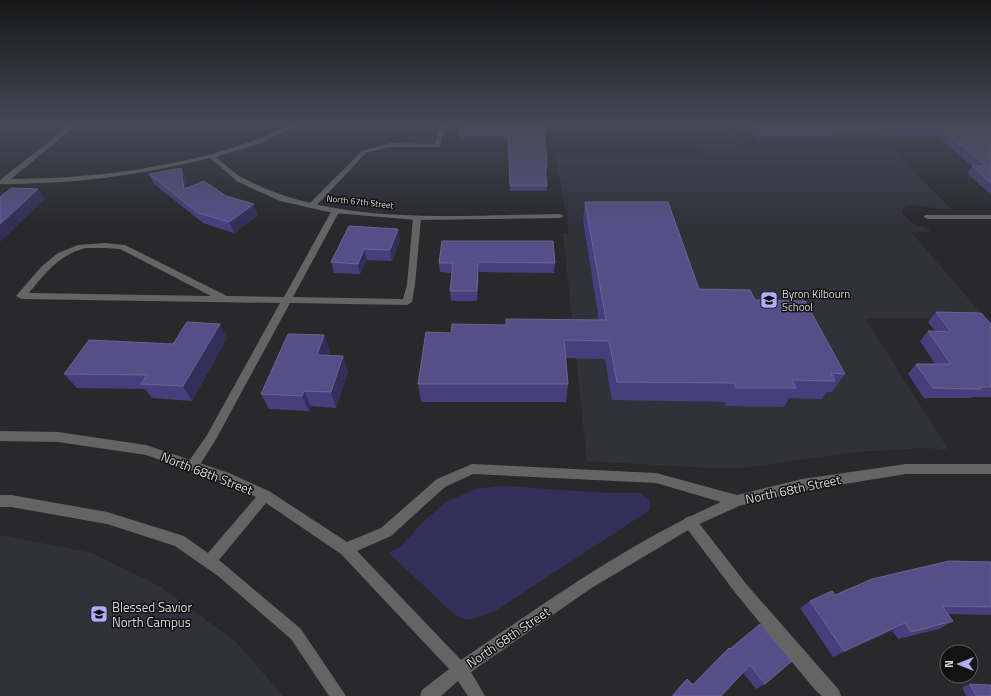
<svg xmlns="http://www.w3.org/2000/svg" width="991" height="696" font-family="'Titillium Web',sans-serif">
  <style>
    .built { fill: #31313a }
    .green { fill: #332f5b }
    .lines { fill: none; stroke-linecap: round; stroke-linejoin: round }
    .service { fill: #646465; fill-rule: evenodd }
    .minor { fill: #646465; fill-rule: evenodd }
    .tertiary { fill: #646465; fill-rule: evenodd }
    .wall { fill: #473e7e }
    .shaded-wall { fill: #342f59 }
    .building { fill: #564f87; stroke: #6a6494 }
    .labels { text-anchor: middle; stroke-width: 3; stroke-linejoin: round; paint-order: stroke }
    .far-street-label { font-size: 9px; fill: #d6d6d8; stroke: #121213 }
    .poi-label { font-size: 11px; fill: #d6d6d8; stroke: #121213; text-anchor: start }
    .near-street-label { font-size: 13px; fill: #d6d6d8; stroke: #121213 }
    .near-poi-label { font-size: 13px; fill: #d6d6d8; stroke: #121213; text-anchor: start }
  </style>
  <rect width="100%" height="100%" fill="#29292c"/>
  <!-- built -->
  <g class="built">
    <path d="M685,125H730L744,148L893,150L953,211L916,205L906,206L902,210L903,214L912,223L929,229V232H911L985,318H865L948,449L922,448L856,452L743,468H709L587,461L563,233H569L556,156H701Z"/>
    <path d="M0,535L92,553L161,587L236,642L283,696H0Z"/>
  </g>
  <!-- green -->
  <path class="green" d="M503,486L607,493H640L650,501V510L495,611L469,620L456,616L389,553L402,545L423,522L446,502L476,489Z"/>
  <g class="lines">
    <!-- service -->
    <g class="service">
      <path d="M440,125H446L440,147H390L366,153L314,208H311L307,206L362,151L390,143L435,144Z"/>
      <path d="M332,210H335L339,212L293,297L403,299L407,285L413,218L417,216L421,218L415,285L412,302L407,305L290,303L215,441L197,469L193,470L189,469L187,465L189,461L207,435L280,303L21,299L16,296L42,266L58,253L78,245L105,243L125,245L227,296L284,297ZM86,248H105L120,249L211,296L29,293C45,273 60,254 86,248Z"/>
      <path d="M690,516L695,518L747,585L839,690L841,696H822L816,691L737,595L685,526L683,522L685,518Z"/>
    </g>
    <!-- minor -->
    <g class="minor">
      <path d="M70,125H77L11,179C79,179 146,171 212,154C229,149 245,144 261,138C273,133 285,125 298,125L258,144L216,157C225,164 234,174 245,179C335,227 460,215 560,214L564,216L560,218L417,220L333,213L280,201L238,182L210,158C154,172 97,181 40,183C28,183 11,185 0,184V180Z"/>
      <path d="M925,215H991V219H928L924,217Z"/>
    </g>
    <!-- tertiary -->
    <path class="tertiary" d="M0,431L58,432L146,445L229,473L269,491L347,542L381,528L437,479L472,464L656,473L737,495L802,479L906,464H991V474H906L802,491L739,506L695,526L590,589L471,672L485,696H468L458,681L441,696H420L422,690L449,669L341,554L266,503L219,560L301,629L346,696H329L291,639L218,576L175,546L107,524L11,507H0V495H11L107,512L184,536L208,553L256,497L222,481L146,455L58,442L0,441ZM473,474L656,483L721,502C628,543 545,603 461,660L357,551L391,536L445,487Z"/>
  </g>
  <!-- wall -->
  <g class="wall">
    <path d="M544,125L547,167V172H546L547,186L546,191H510L508,139H459V134Z"/>
    <path d="M746,125H991V195L967,173L972,166L937,136L834,135L832,139H803L802,140H755Z"/>
    <path d="M181,168L186,178L187,188L226,196L258,215L234,233L203,223L154,184L149,174Z"/>
    <path d="M585,202L699,289L755,300L845,374L832,392H827L822,399L789,398L784,407L726,406L725,402L612,400L605,359L566,358L568,384L566,402H421L418,384L451,333L506,325L599,320L583,220Z"/>
    <path d="M349,226L400,240L392,261L367,260L360,274L334,273L331,262Z"/>
    <path d="M442,241L555,263L554,273L479,272L477,301H451L450,291L452,273L440,272L439,263Z"/>
    <path d="M936,312L991,324V397H972L971,398H924L908,374L916,364H935L920,341L928,331H935L928,322Z"/>
    <path d="M324,335L330,351L328,355L343,356L348,372L336,408L311,406L309,411L269,409L261,394Z"/>
    <path d="M227,338L192,401L152,398L145,389L77,388L64,374L173,344Z"/>
    <path d="M991,562V615L948,614L953,621L939,629L898,639L892,631L833,657L800,608L810,601L835,595Z"/>
    <path d="M760,624L765,684L756,689L743,673L721,696H671L681,685L687,679L692,685L722,654L729,648L730,649Z"/>
    <path d="M970,684L991,696H966L962,687Z"/>
  </g>
  <!-- shaded-wall -->
  <g class="shaded-wall">
    <path d="M181,168L186,178L189,199L184,189Z"/>
    <path d="M38,189L45,199L0,242V224Z"/>
    <path d="M254,204L258,215L234,233L229,222Z"/>
    <path d="M398,229L400,240L392,261L390,250Z"/>
    <path d="M364,249L367,260L360,274L358,264Z"/>
    <path d="M478,262L479,272L477,301V291Z"/>
    <path d="M220,324L227,338L192,401L183,386Z"/>
    <path d="M324,335L330,351L323,370L317,355Z"/>
    <path d="M343,356L348,372L336,408L331,392Z"/>
    <path d="M304,391L311,406L309,411L302,396Z"/>
    <path d="M905,623L892,631L833,657L844,651Z"/>
  </g>
  <!-- building -->
  <g class="building">
    <path d="M461,125H544L547,167H545L547,186H510L508,134H459Z"/>
    <path d="M753,125H991V183L972,166H986L941,129H832L836,133L804,132L805,134L758,133Z"/>
    <path d="M181,168L184,189L204,181L226,196L254,204L229,222L198,213L149,174Z"/>
    <path d="M11,188L38,189L0,224V197Z"/>
    <path d="M585,202H668L699,289L750,290L755,300L805,301L845,374L831,373L835,381L792,380L796,388H736L734,383L617,382L609,341L564,340L568,384H418L426,332L451,333L452,324L506,325V319L606,320Z"/>
    <path d="M349,226L398,229L390,250L364,249L358,264L331,262Z"/>
    <path d="M442,241H553L555,263L478,262L477,291H450L453,263H439Z"/>
    <path d="M936,312L981,313L991,324V387H980L981,389L933,388L916,364H951L928,331L951,332Z"/>
    <path d="M187,322L220,324L183,386L141,384L147,375L64,374L89,340L173,344Z"/>
    <path d="M288,334L324,335L317,355L343,356L331,392L304,391L302,396L261,394Z"/>
    <path d="M949,561L991,562V607L942,606L953,621L911,632L905,623L844,651L810,601L832,591L835,595L872,579Z"/>
    <path d="M760,624L792,661L765,684L750,665L721,696H673L687,679L693,685L729,648L730,649Z"/>
    <path d="M970,684L991,685V696H976Z"/>
  </g>
  <!-- sky -->
  <linearGradient id="sky" x2="0" y2="1"><stop stop-color="#171718"/><stop offset="0.56" stop-color="#434956"/><stop offset="1" stop-color="#434956" stop-opacity="0"/></linearGradient>
  <rect width="991" height="223" fill="url(#sky)"/>
  <!-- icons -->
  <defs>
    <symbol id="school-square" viewBox="-11 -11 22 22"><rect x="-9" y="-9" width="18" height="18" rx="4" fill="#b1adfa" stroke="#121213"/><path d="M0-5L7-2L0 1L-7-2ZM-4 1L0 2.5L4 1V4Q0 6-4 4Z" fill="#111"/></symbol>
  </defs>
  <g fill-rule="evenodd">
    <use href="#school-square" x="759" y="290" width="20" height="20"/>
    <use href="#school-square" x="89" y="604" width="20" height="20"/>
  </g>
  <g class="labels">
    <!-- far-street labels -->
    <g class="far-street-label">
      <text transform="translate(360 202) rotate(6)" y="3">North 67th Street</text>
    </g>
    <!-- poi labels -->
    <g class="poi-label">
      <text x="782" y="298">Byron Kilbourn<tspan x="782" dy="13">School</tspan></text>
    </g>
    <!-- near-street labels -->
    <g class="near-street-label">
      <text transform="translate(207 473) rotate(21)" y="5">North 68th Street</text>
      <text transform="translate(793 489) rotate(-12)" y="5">North 68th Street</text>
      <text transform="translate(508 637) rotate(-34)" y="5">North 68th Street</text>
    </g>
    <!-- near-poi labels -->
    <g class="near-poi-label">
      <text x="112" y="612">Blessed Savior<tspan x="112" dy="15">North Campus</tspan></text>
    </g>
  </g>
  <!-- north arrow -->
  <g transform="translate(959 664) rotate(270)"><circle r="19" fill="#121213" stroke="#606062"/>
  <path d="M0-3L7 15L0 10L-7 15Z" fill="#b1adfa"/>
  <text y="-6" font-size="11" font-weight="bold" text-anchor="middle" fill="#d6d6d8">N</text>
  </g>
</svg>
